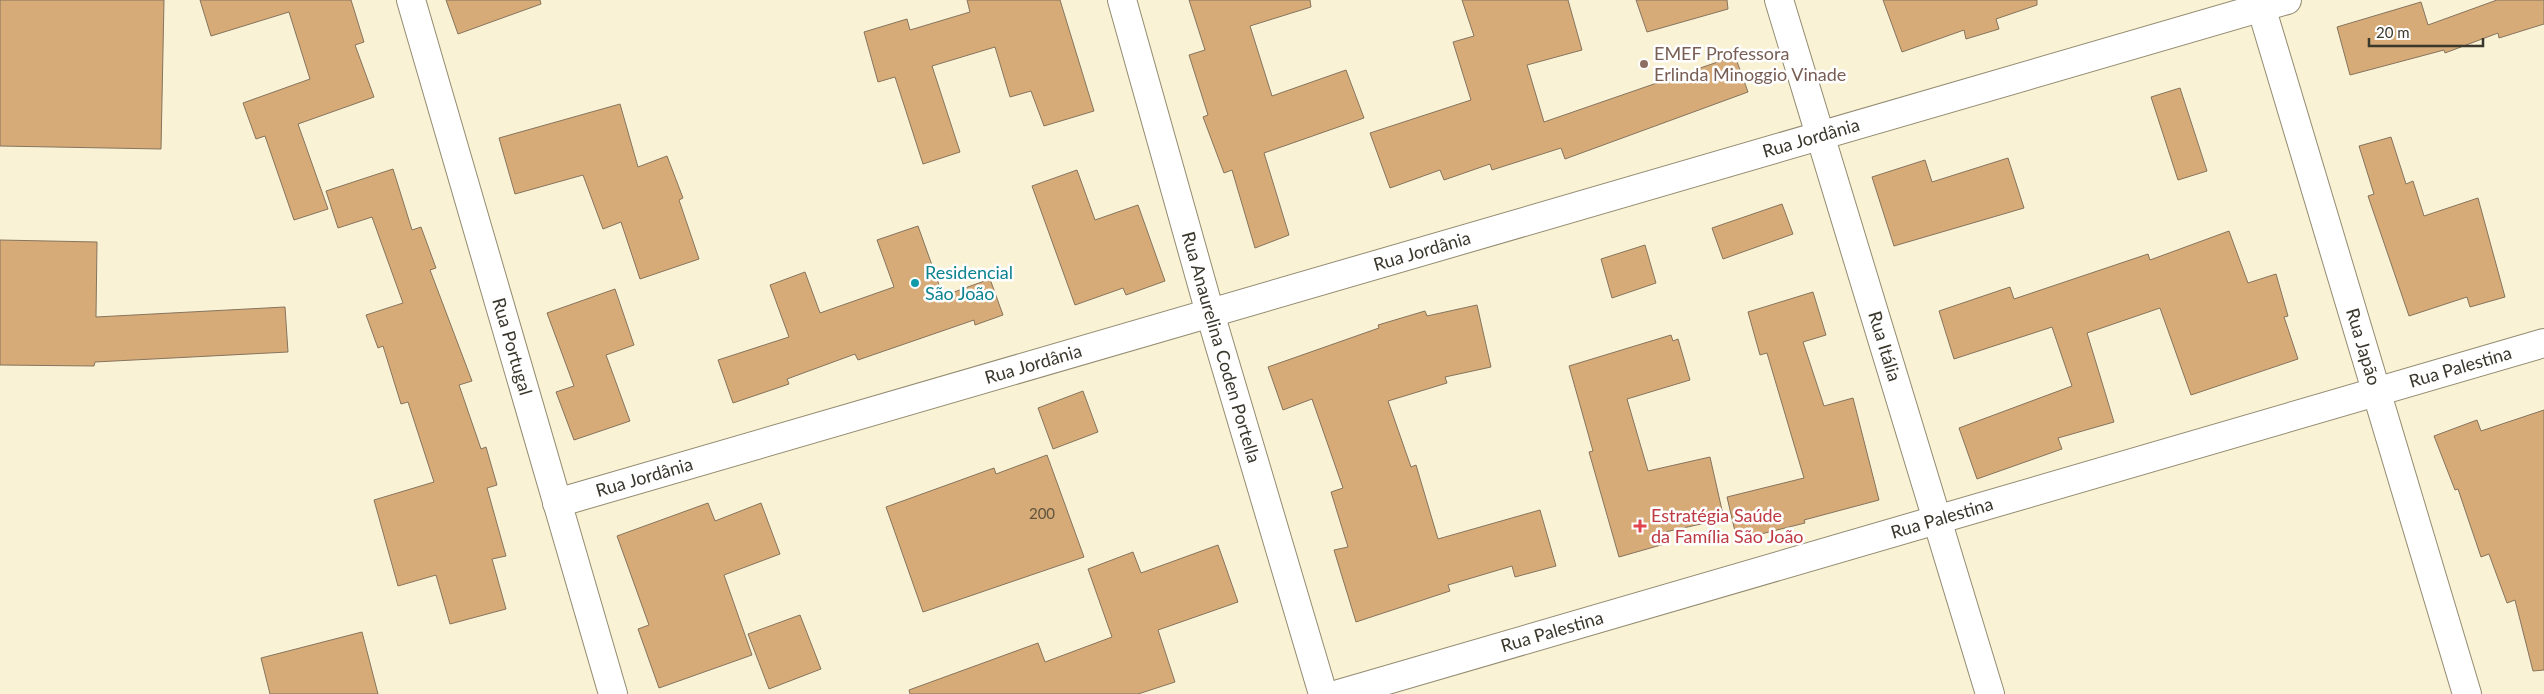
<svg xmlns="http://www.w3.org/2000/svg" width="2544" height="694" font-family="Lato,sans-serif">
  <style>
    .building { fill: #d6ab77; stroke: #86745e }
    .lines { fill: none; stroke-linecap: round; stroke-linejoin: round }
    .minor-casing { stroke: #938b71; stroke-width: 30 }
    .tertiary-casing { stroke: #938b71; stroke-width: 30 }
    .minor { stroke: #fff; stroke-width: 28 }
    .tertiary { stroke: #fff; stroke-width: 28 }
    .education-dot { fill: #8d6e63; stroke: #fff; stroke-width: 2 }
    .culture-dot { fill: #0f9aa8; stroke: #fff; stroke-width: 2 }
    .health-dot { fill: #e0444e; stroke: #fff; stroke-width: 2 }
    .labels { text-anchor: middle; stroke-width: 5; stroke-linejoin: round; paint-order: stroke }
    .number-label { font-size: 15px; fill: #61543f }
    .education-label { font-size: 18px; fill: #785e54; stroke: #fff; text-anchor: start }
    .street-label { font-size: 18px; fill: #3a372c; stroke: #fff }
    .culture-label { font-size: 18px; fill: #0d838f; stroke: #fff; text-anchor: start }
    .health-label { font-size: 18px; fill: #be3a42; stroke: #fff; text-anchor: start }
  </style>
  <rect width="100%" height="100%" fill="#faf2d5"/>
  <!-- building -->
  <g class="building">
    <path d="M0,0H164L161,149L0,146Z"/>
    <path d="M200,0H351L364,42L355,45L374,97L298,124L328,209L294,220L265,136L256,139L243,103L310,79L289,12L211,36Z"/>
    <path d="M446,0H540L541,4L458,34Z"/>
    <path d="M967,0H1060L1094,111L1044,126L1031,91L1010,97L995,47L932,66L960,152L923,164L895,77L878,82L864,32L907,19L910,30L970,12Z"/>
    <path d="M1189,0H1310L1311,7L1250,26L1272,96L1346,70L1364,118L1264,153L1289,235L1255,248L1232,170L1224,173L1203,117L1208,115L1189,55L1205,50Z"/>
    <path d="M1462,0H1568L1582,50L1527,65L1544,122L1735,56L1748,92L1565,159L1561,148L1492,170L1490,164L1444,180L1440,170L1390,188L1370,133L1471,100L1453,42L1474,36Z"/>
    <path d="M1636,0H1727L1728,9L1647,32Z"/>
    <path d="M1883,0H2037V5L1996,19L1999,29L1966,39L1964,30L1902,52Z"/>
    <path d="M2497,0H2544V24L2499,38L2498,33L2445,53L2444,50L2350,75L2337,27L2421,2L2428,25Z"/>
    <path d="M2180,88L2207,171L2178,180L2151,97Z"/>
    <path d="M620,104L638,167L667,156L683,198L679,200L699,259L640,279L621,222L603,229L583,175L515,194L499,138Z"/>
    <path d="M2391,137L2406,184L2413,181L2424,216L2478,198L2505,297L2470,307L2467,297L2409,316L2368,196L2374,194L2359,146Z"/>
    <path d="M2008,158L2024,208L1894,246L1872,177L1925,160L1932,182Z"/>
    <path d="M393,169L412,230L421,227L436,268L430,270L472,381L459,385L481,449L486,447L497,485L487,488L506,556L492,559L506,609L450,624L436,575L398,586L374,500L434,482L408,402L401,404L383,346L378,348L366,315L403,303L372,217L338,228L326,191Z"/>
    <path d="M1077,170L1095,220L1138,205L1165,281L1126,295L1123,288L1075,305L1032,186Z"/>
    <path d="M1782,204L1793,234L1723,259L1712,228Z"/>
    <path d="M918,226L943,296L990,279L1003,315L975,325L974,320L858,360L855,354L787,379L789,384L733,403L718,360L789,337L770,285L805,272L820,313L894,287L877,240Z"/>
    <path d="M2229,231L2248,283L2276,274L2288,316L2284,317L2298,359L2191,395L2160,308L2087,333L2114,422L2058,438L2062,449L1977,479L1959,428L2072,386L2052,327L1954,359L1939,311L2010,287L2014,299L2148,254L2150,260Z"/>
    <path d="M0,240L97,242L96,317L285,307L288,352L95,362L94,366L0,365Z"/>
    <path d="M1645,245L1656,283L1612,298L1601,259Z"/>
    <path d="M615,289L634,345L606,355L630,421L574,440L556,392L574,386L547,313Z"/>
    <path d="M1813,292L1826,335L1803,342L1824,406L1853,398L1879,500L1804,520L1805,523L1737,540L1727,497L1804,478L1767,353L1760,355L1748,312Z"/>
    <path d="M1477,305L1491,367L1445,377L1447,383L1388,401L1411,467L1416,465L1438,539L1540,510L1556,566L1515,577L1512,566L1448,585L1450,591L1356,622L1334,550L1348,547L1331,492L1343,488L1312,399L1283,410L1268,367L1379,328L1378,325L1425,311L1427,316Z"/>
    <path d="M1671,335L1673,341L1678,339L1690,380L1627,399L1648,471L1710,457L1724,519L1665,532L1668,543L1619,557L1589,452L1593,451L1569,366Z"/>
    <path d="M1083,391L1098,432L1053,449L1038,408Z"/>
    <path d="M2544,410V670L2533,671L2515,600L2507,603L2489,554L2481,557L2458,489L2455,490L2434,436L2477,420L2481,431Z"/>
    <path d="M1047,455L1084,557L923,612L886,507L994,468L996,474Z"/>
    <path d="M708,503L715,521L761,503L780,554L724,575L752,655L659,688L638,629L649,625L617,536Z"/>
    <path d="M1218,545L1238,602L1158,630L1175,682L1138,694H910L909,690L1038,643L1045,662L1112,637L1088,569L1133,552L1141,573Z"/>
    <path d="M800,615L821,669L769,689L748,634Z"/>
    <path d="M362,632L378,694H270L261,658Z"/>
  </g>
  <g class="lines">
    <defs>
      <g id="minor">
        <path id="s1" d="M411,0L613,694"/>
        <path id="s2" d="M1122,0L1210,313L1323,694"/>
        <path id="s3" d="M1779,0L1990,694"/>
        <path id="s4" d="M557,503L2287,0"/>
        <path id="s5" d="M1339,694L2544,343"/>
      </g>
      <g id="tertiary">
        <path id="s6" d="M2259,0L2467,694"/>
      </g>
    </defs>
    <!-- minor casing -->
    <use href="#minor" class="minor-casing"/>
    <!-- tertiary casing -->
    <use href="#tertiary" class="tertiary-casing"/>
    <!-- minor -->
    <use href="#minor" class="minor"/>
    <!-- tertiary -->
    <use href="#tertiary" class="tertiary"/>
  </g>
  <!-- markers -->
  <circle class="education-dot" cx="1644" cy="64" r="5"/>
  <circle class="culture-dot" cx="915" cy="283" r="5"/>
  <path class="health-dot" d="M1637.5 518.5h5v5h5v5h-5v5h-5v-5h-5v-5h5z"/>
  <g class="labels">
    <!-- number labels -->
    <g class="number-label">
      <text x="1042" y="519">200</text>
    </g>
    <!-- education labels -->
    <g class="education-label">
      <text x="1654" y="60">EMEF Professora<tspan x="1654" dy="21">Erlinda Minoggio Vinade</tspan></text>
    </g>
    <!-- street labels -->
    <g class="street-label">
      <text dy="6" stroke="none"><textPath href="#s4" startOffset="1306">Rua Jordânia</textPath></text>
      <text dy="6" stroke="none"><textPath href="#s4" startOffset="901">Rua Jordânia</textPath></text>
      <text dy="6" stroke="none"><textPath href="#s1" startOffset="361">Rua Portugal</textPath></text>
      <text dy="6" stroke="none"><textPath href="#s2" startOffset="361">Rua Anaurelina Coden Portella</textPath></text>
      <text dy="6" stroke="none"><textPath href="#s3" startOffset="362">Rua Itália</textPath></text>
      <text dy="6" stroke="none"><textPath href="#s6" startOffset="362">Rua Japão</textPath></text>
      <text dy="6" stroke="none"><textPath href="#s4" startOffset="496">Rua Jordânia</textPath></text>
      <text dy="6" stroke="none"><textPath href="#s5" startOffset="1168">Rua Palestina</textPath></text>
      <text dy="6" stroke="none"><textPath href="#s4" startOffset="91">Rua Jordânia</textPath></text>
      <text dy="6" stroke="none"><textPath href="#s5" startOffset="628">Rua Palestina</textPath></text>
      <text dy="6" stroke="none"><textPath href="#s5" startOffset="222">Rua Palestina</textPath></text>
    </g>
    <!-- culture labels -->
    <g class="culture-label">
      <text x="925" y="279">Residencial<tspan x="925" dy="21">São João</tspan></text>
    </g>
    <!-- health labels -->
    <g class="health-label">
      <text x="1651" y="522">Estratégia Saúde<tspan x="1651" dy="21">da Família São João</tspan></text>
    </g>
  </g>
  <!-- scale -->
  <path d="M2369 38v8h114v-8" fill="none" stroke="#3a372c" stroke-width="2.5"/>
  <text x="2376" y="38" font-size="15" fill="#3a372c" stroke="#ffffff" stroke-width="4" paint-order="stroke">20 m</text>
</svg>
